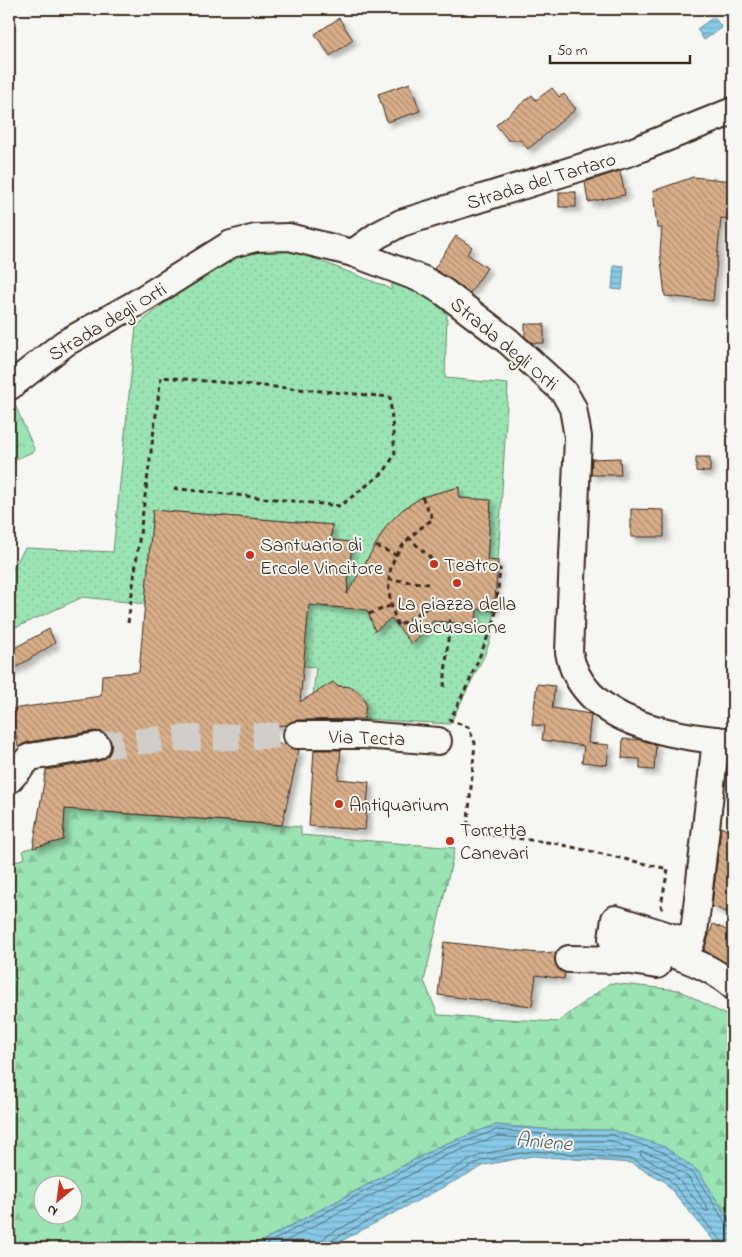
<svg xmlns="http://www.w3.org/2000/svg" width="742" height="1257" font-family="'Indie Flower',sans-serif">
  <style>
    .grass { fill: url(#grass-dots); stroke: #6a8769 }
    .forest { fill: url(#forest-firs); stroke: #6a8769; fill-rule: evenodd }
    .park { fill: url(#park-crowns); stroke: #6a8769 }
    .water { fill: url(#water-rules); stroke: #688a97 }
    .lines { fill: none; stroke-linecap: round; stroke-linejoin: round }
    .shore { stroke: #596a6f; stroke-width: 1 }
    .building { fill: url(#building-back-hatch); stroke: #3b2a1e; filter: url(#shadow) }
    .minor-tunnel { stroke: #d1cdc8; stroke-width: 26; stroke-dasharray: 26 13; stroke-linecap: butt }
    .minor-casing { stroke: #3b2a1e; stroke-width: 30 }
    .path { stroke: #3b2a1e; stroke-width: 3; stroke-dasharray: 5 4; stroke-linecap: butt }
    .minor { stroke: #f6f6f2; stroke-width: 26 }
    .poi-dot { fill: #c8321e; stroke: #f6f6f2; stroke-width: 2 }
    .labels { text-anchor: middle; stroke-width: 4; stroke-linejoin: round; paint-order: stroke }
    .street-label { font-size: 20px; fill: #3b2a1e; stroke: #f6f6f2 }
    .poi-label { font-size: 20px; fill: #3b2a1e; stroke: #f6f6f2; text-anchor: start }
    .water-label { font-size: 21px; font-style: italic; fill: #525a5b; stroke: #f6f6f2 }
  </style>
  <defs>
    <pattern id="grass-dots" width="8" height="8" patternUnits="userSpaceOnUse" patternTransform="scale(1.25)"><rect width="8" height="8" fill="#9ae4b4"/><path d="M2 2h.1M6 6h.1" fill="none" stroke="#86c49a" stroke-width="1.8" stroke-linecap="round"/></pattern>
    <pattern id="forest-firs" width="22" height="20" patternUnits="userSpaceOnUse" patternTransform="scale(1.25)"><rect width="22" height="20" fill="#9ae4b4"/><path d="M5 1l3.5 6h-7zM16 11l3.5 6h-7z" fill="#86c49a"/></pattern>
    <pattern id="park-crowns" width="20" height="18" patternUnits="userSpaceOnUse" patternTransform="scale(1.25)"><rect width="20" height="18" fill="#9ae4b4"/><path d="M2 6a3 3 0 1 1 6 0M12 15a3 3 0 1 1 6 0" fill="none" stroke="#86c49a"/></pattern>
    <pattern id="water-rules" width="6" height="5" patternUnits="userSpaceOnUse" patternTransform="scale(1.25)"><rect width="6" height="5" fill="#86cae8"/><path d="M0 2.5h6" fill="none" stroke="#6fa4bb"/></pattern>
    <pattern id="building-back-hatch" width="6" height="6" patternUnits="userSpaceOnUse" patternTransform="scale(1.25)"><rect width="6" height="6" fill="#d8ae89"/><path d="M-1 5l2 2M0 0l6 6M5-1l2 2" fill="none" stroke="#b08e6f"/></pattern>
    <filter id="shadow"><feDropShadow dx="4.5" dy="4.5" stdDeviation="2.5" flood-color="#0004"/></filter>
  </defs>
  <rect width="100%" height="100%" fill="#f6f6f2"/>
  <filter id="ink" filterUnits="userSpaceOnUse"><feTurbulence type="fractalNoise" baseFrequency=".02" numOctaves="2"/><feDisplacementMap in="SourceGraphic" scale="10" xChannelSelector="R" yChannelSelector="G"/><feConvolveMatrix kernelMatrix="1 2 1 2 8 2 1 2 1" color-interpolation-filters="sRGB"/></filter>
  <g filter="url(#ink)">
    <!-- grass -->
    <path class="grass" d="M269,247L294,251L385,286L391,290L393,280L434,299L447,315L445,378L508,384L498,561L487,560L491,500L459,498V487L422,497L402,510L392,617L433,621L477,609L494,611L492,635L485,654L450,724L364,719C367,698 361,684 337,686L333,682L313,695L316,667L303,666L307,622L292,536L323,607L346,608L352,542L331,540L332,525L153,510L145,604L83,597L17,627L9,619V575L25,548L113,552L136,326C177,295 218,254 269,247Z"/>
    <!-- forest -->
    <path class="forest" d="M65,809L301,827V835L455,848L424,981L438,1015L558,1022L610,983L679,990L733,1019V1226L699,1172L613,1130H555L495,1125L440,1146L249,1248H9V864L25,858L23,850L63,840ZM42,1184H72V1214H42Z"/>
    <!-- park -->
    <path class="park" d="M15,405L35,451L9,462V408Z"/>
    <!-- water -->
    <g class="water">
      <path d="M714,17L722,28L704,40L697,29Z"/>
      <path d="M614,265L624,266L622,290L612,289Z"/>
      <path d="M495,1125L555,1130H613L665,1147L699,1172L733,1226V1248H720L664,1181L631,1163L532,1156L485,1165L328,1248H249L440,1146Z"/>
    </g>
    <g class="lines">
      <!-- shore -->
      <g class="shore">
        <path d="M643,1152L660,1157L690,1179L709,1211H705L672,1172L641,1156L640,1153Z"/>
        <path d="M259,1248L442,1150L496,1130L555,1135H612L663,1152L695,1175L727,1225L733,1228"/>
        <path d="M273,1248L445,1156L497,1136L555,1141H611L631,1149L628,1152L532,1145L482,1154L326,1236L321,1242L320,1248"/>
        <path d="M326,1248L330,1241L483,1160L533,1151L633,1159L667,1177L723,1243L724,1248"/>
      </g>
    </g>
    <!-- building -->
    <g class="building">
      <path d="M339,18L353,40L330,56L315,34Z"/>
      <path d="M410,83L420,111L387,122L378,94Z"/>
      <path d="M552,88L559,97L564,94L576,109L528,149L520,140H508L496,125L532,95L536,100Z"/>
      <path d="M620,171L625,195L588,202L585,182Z"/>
      <path d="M693,177L733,181V219L721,218L713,301L665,296L660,252L662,228H657L653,191Z"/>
      <rect x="559" y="192" width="17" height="15"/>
      <path d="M456,236L472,247L467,254L487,268L470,293L434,269Z"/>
      <path d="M525,324H544V343H533L525,337Z"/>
      <path d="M696,457H710V472L696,471Z"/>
      <path d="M620,458L621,475H591L592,459Z"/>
      <path d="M459,487V498L491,500L487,560L498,561L494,611L477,609L476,624L433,621L412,644L391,618L375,631L367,610L309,605L300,702L333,682L337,686L352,687L363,697L366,704L364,719L297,720L287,725L253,727L254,742L285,744L290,748L299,750L282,825L65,809L63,840L33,848L46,770L100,761L107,757L111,751L112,744L108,736L102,732L95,731L28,742L18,747L12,709L101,696L102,675L139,672L153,510L332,525L331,540L352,542L347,594L387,525L402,510L422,497Z"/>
      <path d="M631,509L664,510V537H631Z"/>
      <path d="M49,629L55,643L9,672V651Z"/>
      <path d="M537,684L555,686L552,708L591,714L588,743L609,745L607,765L582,762L584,746L542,740L544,726L532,725Z"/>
      <path d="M623,739L642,740L656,745L654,770L640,769V759L622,758Z"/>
      <path d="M314,750H341L338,779L369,782L365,830L309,826Z"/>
      <path d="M721,827L733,833V897L726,912L712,906Z"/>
      <path d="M713,924L733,933V967L704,950Z"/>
      <path d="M444,942L538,953L556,952V966L565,973L564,979L536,975L532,1006L438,995Z"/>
    </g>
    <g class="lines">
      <!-- minor-tunnel -->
      <path class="minor-tunnel" d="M97,746L162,739L297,735"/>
      <defs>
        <g id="minor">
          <path d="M353,253L378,235L401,223L631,152L733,111"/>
          <path d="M9,387L65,343L135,304L231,244L256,238L289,237L353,253L424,280L444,292L508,341L564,392L573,408L578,437L569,652C582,724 673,736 733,742"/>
          <path d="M297,735H364L438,741"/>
          <path d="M716,740L694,933L691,943L615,919L612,939C653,948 701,958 733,986"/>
          <path d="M9,780L30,757L97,746"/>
          <path d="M569,959L625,960L657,965"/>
        </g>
      </defs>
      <!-- minor casing -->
      <use href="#minor" class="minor-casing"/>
      <!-- path -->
      <g class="path">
        <path d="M422,497L433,519C389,549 379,576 398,626L433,604"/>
        <path d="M408,537L436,563"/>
        <path d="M376,546L396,555"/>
        <path d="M497,570L500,569L495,619L469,682L450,720L468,727L475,743L467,832L554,843L668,869L661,905L663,912"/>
        <path d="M388,579L428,584"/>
        <path d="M369,614L390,606"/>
        <path d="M128,623L161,377L390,397L395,454L384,472L340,506L170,488"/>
        <path d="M444,687L450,617"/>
      </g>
      <!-- minor -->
      <use href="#minor" class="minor"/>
    </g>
  </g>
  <!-- markers -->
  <g class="poi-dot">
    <circle cx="250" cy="555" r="5"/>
    <circle cx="434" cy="564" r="5"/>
    <circle cx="457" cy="583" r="5"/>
    <circle cx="339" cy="804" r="5"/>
    <circle cx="450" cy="841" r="5"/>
  </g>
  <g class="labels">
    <!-- street labels -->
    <g class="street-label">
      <text transform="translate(541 180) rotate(-17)" y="7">Strada del Tartaro</text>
      <text transform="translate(107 321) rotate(-31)" y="7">Strada degli Orti</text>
      <text transform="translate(505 343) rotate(40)" y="7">Strada degli Orti</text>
      <text transform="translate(367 737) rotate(2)" y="7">Via Tecta</text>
    </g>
    <!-- poi labels -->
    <g class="poi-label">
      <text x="260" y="551">Santuario di<tspan x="260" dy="23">Ercole Vincitore</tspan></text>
      <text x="444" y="571">Teatro</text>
      <text x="457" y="610" text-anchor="middle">La piazza della<tspan x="457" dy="23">discussione</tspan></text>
      <text x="349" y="811">Antiquarium</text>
      <text x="460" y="836">Torretta<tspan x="460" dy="23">Canevari</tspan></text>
    </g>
    <!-- water labels -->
    <g class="water-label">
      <text transform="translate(544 1141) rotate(5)" y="7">Aniene</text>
    </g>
  </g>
  <!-- margin -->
  <rect width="742" height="1257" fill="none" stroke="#f6f6f2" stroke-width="30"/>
  <rect x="15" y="15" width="712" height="1227" fill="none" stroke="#3b2a1e" stroke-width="2" filter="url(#ink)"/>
  <!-- north arrow -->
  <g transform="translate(58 1200) rotate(209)"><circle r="24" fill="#f6f6f2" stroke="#aba49d"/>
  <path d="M0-4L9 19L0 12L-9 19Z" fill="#c8321e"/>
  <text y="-8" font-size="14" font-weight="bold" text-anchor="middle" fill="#3b2a1e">N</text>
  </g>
  <!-- scale -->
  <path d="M550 55v8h140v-8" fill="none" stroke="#3b2a1e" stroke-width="2.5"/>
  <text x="557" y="55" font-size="15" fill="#3b2a1e" stroke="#f6f6f2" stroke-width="4" paint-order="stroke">50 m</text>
</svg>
